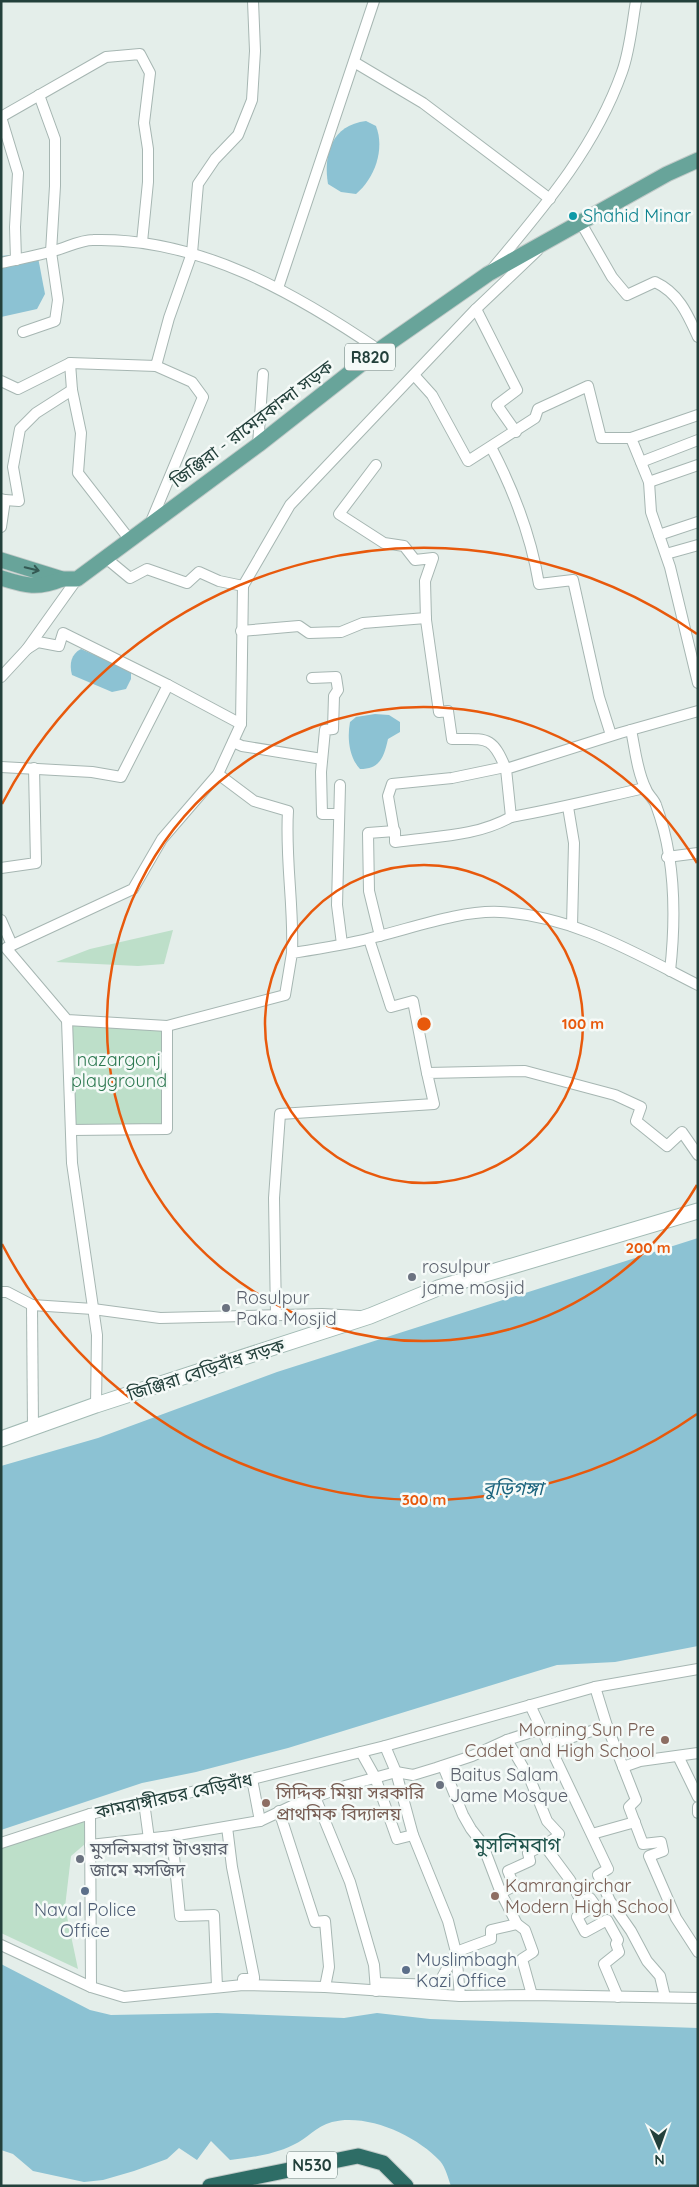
<svg xmlns="http://www.w3.org/2000/svg" width="699" height="2187" font-family="Quicksand,'Noto Sans Bengali',sans-serif">
  <style>
    .green { fill: #bddfc9 }
    .water { fill: #8cc2d3 }
    .lines { fill: none; stroke-linecap: round; stroke-linejoin: round }
    .street-casing { stroke: #a6b6b2; stroke-width: 12 }
    .secondary-casing { stroke: #a2bab4; stroke-width: 17 }
    .primary-casing { stroke: #c1cac8; stroke-width: 17 }
    .highway-casing { stroke: #c1cac8; stroke-width: 17 }
    .street { stroke: #fff; stroke-width: 10 }
    .secondary { stroke: #fff; stroke-width: 15 }
    .primary { stroke: #68a49a; stroke-width: 15 }
    .highway { stroke: #2e6d66; stroke-width: 15 }
    .oneway { stroke: #345953 }
    .ring { fill: none; stroke: #e8590c; stroke-width: 2.5 }
    .culture-dot { fill: #0f9aa8; stroke: #f5faf8; stroke-width: 2 }
    .worship-dot { fill: #6b7280; stroke: #f5faf8; stroke-width: 2 }
    .education-dot { fill: #8d6e63; stroke: #f5faf8; stroke-width: 2 }
    .service-dot { fill: #5c6f8a; stroke: #f5faf8; stroke-width: 2 }
    .labels { text-anchor: middle; stroke-width: 5; stroke-linejoin: round; paint-order: stroke }
    .shield { fill: #f5faf8; stroke: #627874; stroke-width: 1 }
    .shield-label { font-size: 16px; font-weight: bold; fill: #23403b }
    .culture-label { font-size: 18px; fill: #0d838f; stroke: #f5faf8; text-anchor: start }
    .street-label { font-size: 18px; fill: #23403b; stroke: #f5faf8 }
    .park-label { font-size: 18px; fill: #2c7850; stroke: #f5faf8 }
    .worship-label { font-size: 18px; fill: #5b616d; stroke: #f5faf8; text-anchor: start }
    .education-label { font-size: 18px; fill: #785e54; stroke: #f5faf8; text-anchor: start }
    .service-label { font-size: 18px; fill: #4e5e75; stroke: #f5faf8 }
    .water-label { font-size: 19px; font-style: italic; fill: #1b647e; stroke: #f5faf8 }
    .quarter-label { font-size: 20px; fill: #1e534b; stroke: #f5faf8 }
    .centre { fill: #e8590c; stroke: #f5faf8; stroke-width: 2.5 }
    .ring-label { font-size: 15px; text-anchor: middle; font-weight: bold; fill: #e8590c; stroke: #f5faf8; stroke-width: 5; stroke-linejoin: round; paint-order: stroke }
  </style>
  <rect width="100%" height="100%" fill="#e4eeea"/>
  <!-- green -->
  <g class="green">
    <path d="M173,930L164,964L138,966L56,962L90,949Z"/>
    <path d="M67,1020L167,1026V1129L71,1130Z"/>
    <path d="M86,1821L85,1844L71,1856L65,1907L78,1969L1,1933V1847Z"/>
  </g>
  <!-- water -->
  <g class="water">
    <path d="M366,121L376,126C385,149 375,178 356,194L341,192L328,184C323,154 332,125 366,121Z"/>
    <path d="M37,252L45,294L37,309L1,317V256Z"/>
    <path d="M81,649L131,671V679L126,689L112,692L72,675C69,664 71,654 81,649Z"/>
    <path d="M375,714L389,715L400,722V732L388,739C384,756 381,769 360,769C349,757 347,738 350,722L356,717Z"/>
    <path d="M698,1238V1646L615,1662L557,1665L288,1748L196,1772L142,1783L1,1830V1466L98,1438L277,1372Z"/>
    <path d="M1,1964L90,2010L111,2015L217,2013L344,2018L377,2013L430,2019L698,2028V2186H451C448,2178 446,2168 440,2161C416,2135 367,2113 332,2122C316,2126 307,2139 293,2145C273,2155 252,2157 230,2160L211,2141L197,2160L179,2148L167,2159L134,2171L103,2180L84,2182L33,2171L13,2154L1,2150Z"/>
  </g>
  <g class="lines">
    <defs>
      <g id="street">
        <path d="M354,62L423,103L550,199"/>
        <path d="M1,117L106,57L140,54L150,73L144,123L148,149V182L142,242"/>
        <path d="M1,117L18,173L15,227L16,260"/>
        <path d="M581,223L612,277L627,295L655,282C679,293 688,315 698,337"/>
        <path d="M537,251L476,309L290,505L243,586L241,724L218,774L162,839L133,889L6,948L67,1020L167,1026L285,995L292,953C318,949 345,945 371,938C410,929 460,910 500,912C573,916 635,953 698,985"/>
        <path d="M1,263C18,259 36,256 53,251C66,248 80,240 93,240C198,237 295,293 379,350"/>
        <path d="M493,268C544,207 595,148 622,72C630,50 632,24 636,1"/>
        <path d="M278,288L374,1"/>
        <path d="M476,309L517,390L497,405L516,432"/>
        <path d="M23,332L55,321L58,300L51,252L55,186V139L39,95"/>
        <path d="M414,375L432,395L468,461L535,418L538,409L588,386L601,438H631"/>
        <path d="M1,381L18,389L70,363"/>
        <path d="M698,415L631,438L649,482L651,512L670,567L698,683"/>
        <path d="M258,445L263,374"/>
        <path d="M491,447C514,491 531,536 539,584L573,580L599,697L611,735"/>
        <path d="M641,462L698,440"/>
        <path d="M376,465L339,514L384,543L404,546L415,560L433,558L425,581L426,620L439,712L448,711L452,739C487,739 492,735 506,769"/>
        <path d="M649,482L698,465"/>
        <path d="M1,499L5,500L1,527"/>
        <path d="M5,500L19,501L13,467L20,429L36,413L72,390"/>
        <path d="M150,524L203,397L192,382L156,366"/>
        <path d="M659,535L698,522"/>
        <path d="M130,540L78,473L81,433L72,390L70,363L156,366L169,318L192,253L198,184L215,159L238,135L252,100L255,51L253,1"/>
        <path d="M666,554L698,545"/>
        <path d="M107,559L130,578L147,569L187,583L199,572L219,581L243,586"/>
        <path d="M241,631L299,626L309,633L341,632L363,623L426,618"/>
        <path d="M27,649L38,642L59,646L63,633L168,685L241,724"/>
        <path d="M1,677L27,649L77,579"/>
        <path d="M312,678L336,677L338,690L334,696L333,729L325,730L321,772L322,814H338"/>
        <path d="M631,730C635,748 637,772 646,789C648,795 654,799 656,805C675,856 676,918 670,971"/>
        <path d="M233,742L242,746L322,759"/>
        <path d="M1,767L92,772L121,777L168,685"/>
        <path d="M218,774L254,801L288,811C285,859 294,906 292,953"/>
        <path d="M340,785L337,905L342,944"/>
        <path d="M568,807L574,843L572,926"/>
        <path d="M511,817C557,809 600,798 645,788"/>
        <path d="M394,831L388,796L392,784L452,778L505,767"/>
        <path d="M667,857L698,853"/>
        <path d="M1,868L36,863L34,768"/>
        <path d="M1,920L12,945"/>
        <path d="M380,936L369,891L368,833L395,831V842C436,836 475,837 511,817L506,769L620,733L698,711"/>
        <path d="M369,939L391,1007L413,1001L427,1073"/>
        <path d="M67,1020L72,1163L97,1335L96,1405"/>
        <path d="M71,1130L167,1129V1026"/>
        <path d="M1,1292H7L32,1305L93,1309L160,1318L322,1314L359,1316"/>
        <path d="M32,1305L33,1428"/>
        <path d="M276,1316L274,1198L280,1114L434,1104L427,1073L525,1071L615,1095L641,1107L636,1121L667,1146L682,1132L698,1155"/>
        <path d="M595,1687L607,1726L636,1800L629,1807L643,1844L661,1842L663,1851L649,1856L676,1918L698,1952"/>
        <path d="M530,1705L608,1869L598,1875L610,1901L631,1931L647,1961L660,1976L665,1997"/>
        <path d="M507,1740L530,1779L547,1821L559,1834L557,1837L544,1845L570,1880L581,1901L590,1898L595,1905L577,1917L585,1932L607,1920L618,1940L616,1944L619,1952L604,1964L618,1997"/>
        <path d="M548,1745L607,1726"/>
        <path d="M385,1746L396,1772L413,1835L448,1921L456,1952L460,1996"/>
        <path d="M361,1752L375,1777L397,1839L413,1835"/>
        <path d="M678,1756L698,1797"/>
        <path d="M443,1766L463,1815L471,1829L482,1843L501,1893L517,1924L525,1930L533,1952L522,1959L532,1995"/>
        <path d="M623,1767L640,1761L698,1753"/>
        <path d="M252,1779L260,1821"/>
        <path d="M315,1797L350,1882L374,1965L376,1991"/>
        <path d="M144,1802L149,1839"/>
        <path d="M698,1807V1813"/>
        <path d="M279,1811L315,1922L325,1921L329,1967L325,1987"/>
        <path d="M90,1814L91,1987"/>
        <path d="M227,1827L232,1867L254,1977V1979H243V1982"/>
        <path d="M592,1834L635,1822"/>
        <path d="M172,1836L180,1916L214,1915L217,1987"/>
        <path d="M1,1843L90,1814L252,1779L385,1746L595,1687L698,1669"/>
        <path d="M90,1845L172,1836L260,1821L294,1805L345,1786L396,1772L413,1775L436,1768L472,1756L507,1740L541,1729"/>
        <path d="M501,1893L514,1886L508,1871L530,1861L528,1853L544,1845"/>
        <path d="M1,1945L91,1987L124,1997L243,1985L325,1987L460,1996L532,1995L698,1998"/>
        <path d="M376,1983L438,1985L456,1952L491,1939V1930L517,1924"/>
      </g>
      <path id="secondary" d="M1,1439L96,1405L370,1316L438,1288L698,1211"/>
      <g id="primary">
        <path d="M1,560L62,579H77L258,445L379,350L488,274L667,174L698,160"/>
        <path d="M1,578C26,586 38,589 62,579"/>
      </g>
      <path id="highway" d="M210,2186L358,2156L383,2163L406,2186"/>
    </defs>
    <!-- street casing -->
    <use href="#street" class="street-casing"/>
    <!-- secondary casing -->
    <use href="#secondary" class="secondary-casing"/>
    <!-- primary casing -->
    <use href="#primary" class="primary-casing"/>
    <!-- highway casing -->
    <use href="#highway" class="highway-casing"/>
    <!-- street -->
    <use href="#street" class="street"/>
    <!-- secondary -->
    <use href="#secondary" class="secondary"/>
    <!-- primary -->
    <use href="#primary" class="primary"/>
    <!-- highway -->
    <use href="#highway" class="highway"/>
  </g>
  <!-- one-way arrows -->
  <defs><path id="oneway-shaft" d="M-6 0H5M1.5-3L5.5 0L1.5 3" fill="none" stroke-width="1.6" stroke-linecap="round" stroke-linejoin="round" transform="scale(1.25)"/></defs>
  <use class="oneway" href="#oneway-shaft" transform="translate(32 569) rotate(14)"/>
  <!-- distance rings -->
  <g class="ring">
    <circle cx="424" cy="1024" r="159"/>
    <path d="M697 1185A317 317 0 1 1 697 863"/>
    <path d="M697 1414A476 476 0 0 1 2 1244M2 804A476 476 0 0 1 697 634"/>
  </g>
  <!-- markers -->
  <circle class="culture-dot" cx="573" cy="216" r="5"/>
  <g class="worship-dot">
    <circle cx="412" cy="1277" r="5"/>
    <circle cx="226" cy="1308" r="5"/>
    <circle cx="440" cy="1785" r="5"/>
    <circle cx="80" cy="1859" r="5"/>
  </g>
  <g class="education-dot">
    <circle cx="665" cy="1740" r="5"/>
    <circle cx="266" cy="1803" r="5"/>
    <circle cx="495" cy="1896" r="5"/>
  </g>
  <g class="service-dot">
    <circle cx="85" cy="1891" r="5"/>
    <circle cx="406" cy="1970" r="5"/>
  </g>
  <g class="labels">
    <!-- shield labels -->
    <g class="shield">
      <rect x="345" y="343.5" width="50" height="27" rx="4"/>
      <rect x="287" y="2151.5" width="50" height="27" rx="4"/>
    </g>
    <g class="shield-label">
      <text x="370" y="363">R820</text>
      <text x="312" y="2171">N530</text>
    </g>
    <!-- culture labels -->
    <g class="culture-label">
      <text x="583" y="222">Shahid Minar</text>
    </g>
    <!-- street labels -->
    <g class="street-label">
      <text transform="translate(252 424) rotate(-37)" y="6">জিঞ্জিরা - রামেরকান্দা সড়ক</text>
      <text transform="translate(206 1370) rotate(-18)" y="6">জিঞ্জিরা বেড়িবাঁধ সড়ক</text>
      <text transform="translate(174 1796) rotate(-12)" y="6">কামরাঙ্গীরচর বেড়িবাঁধ</text>
    </g>
    <!-- park labels -->
    <g class="park-label">
      <text x="119" y="1066">nazargonj<tspan x="119" dy="21">playground</tspan></text>
    </g>
    <!-- worship labels -->
    <g class="worship-label">
      <text x="422" y="1273">rosulpur<tspan x="422" dy="21">jame mosjid</tspan></text>
      <text x="236" y="1304">Rosulpur<tspan x="236" dy="21">Paka Mosjid</tspan></text>
      <text x="450" y="1781">Baitus Salam<tspan x="450" dy="21">Jame Mosque</tspan></text>
      <text x="90" y="1855">মুসলিমবাগ টাওয়ার<tspan x="90" dy="21">জামে মসজিদ</tspan></text>
    </g>
    <!-- education labels -->
    <g class="education-label">
      <text x="655" y="1736" text-anchor="end">Morning Sun Pre<tspan x="655" dy="21">Cadet and High School</tspan></text>
      <text x="276" y="1799">সিদ্দিক মিয়া সরকারি<tspan x="276" dy="21">প্রাথমিক বিদ্যালয়</tspan></text>
      <text x="505" y="1892">Kamrangirchar<tspan x="505" dy="21">Modern High School</tspan></text>
    </g>
    <!-- service labels -->
    <g class="service-label">
      <text x="85" y="1916">Naval Police<tspan x="85" dy="21">Office</tspan></text>
      <text x="416" y="1966" text-anchor="start">Muslimbagh<tspan x="416" dy="21">Kazi Office</tspan></text>
    </g>
    <!-- water labels -->
    <g class="water-label">
      <text x="513" y="1495">বুড়িগঙ্গা</text>
    </g>
    <!-- quarter labels -->
    <g class="quarter-label">
      <text x="517" y="1852">মুসলিমবাগ</text>
    </g>
  </g>
  <circle cx="424" cy="1024" r="8" class="centre"/>
  <g class="ring-label">
    <text x="583" y="1029">100 m</text>
    <text x="648" y="1253">200 m</text>
    <text x="424" y="1505">300 m</text>
  </g>
  <!-- border -->
  <rect width="699" height="2187" fill="none" stroke="#23403b" stroke-width="5"/>
  <!-- north arrow -->
  <g transform="translate(659 2147) rotate(178)" stroke="#f5faf8" stroke-width="4" paint-order="stroke">
  <path d="M0-4L9 19L0 12L-9 19Z" fill="#23403b"/>
  <text y="-8" font-size="14" font-weight="bold" text-anchor="middle" fill="#23403b">N</text>
  </g>
</svg>
